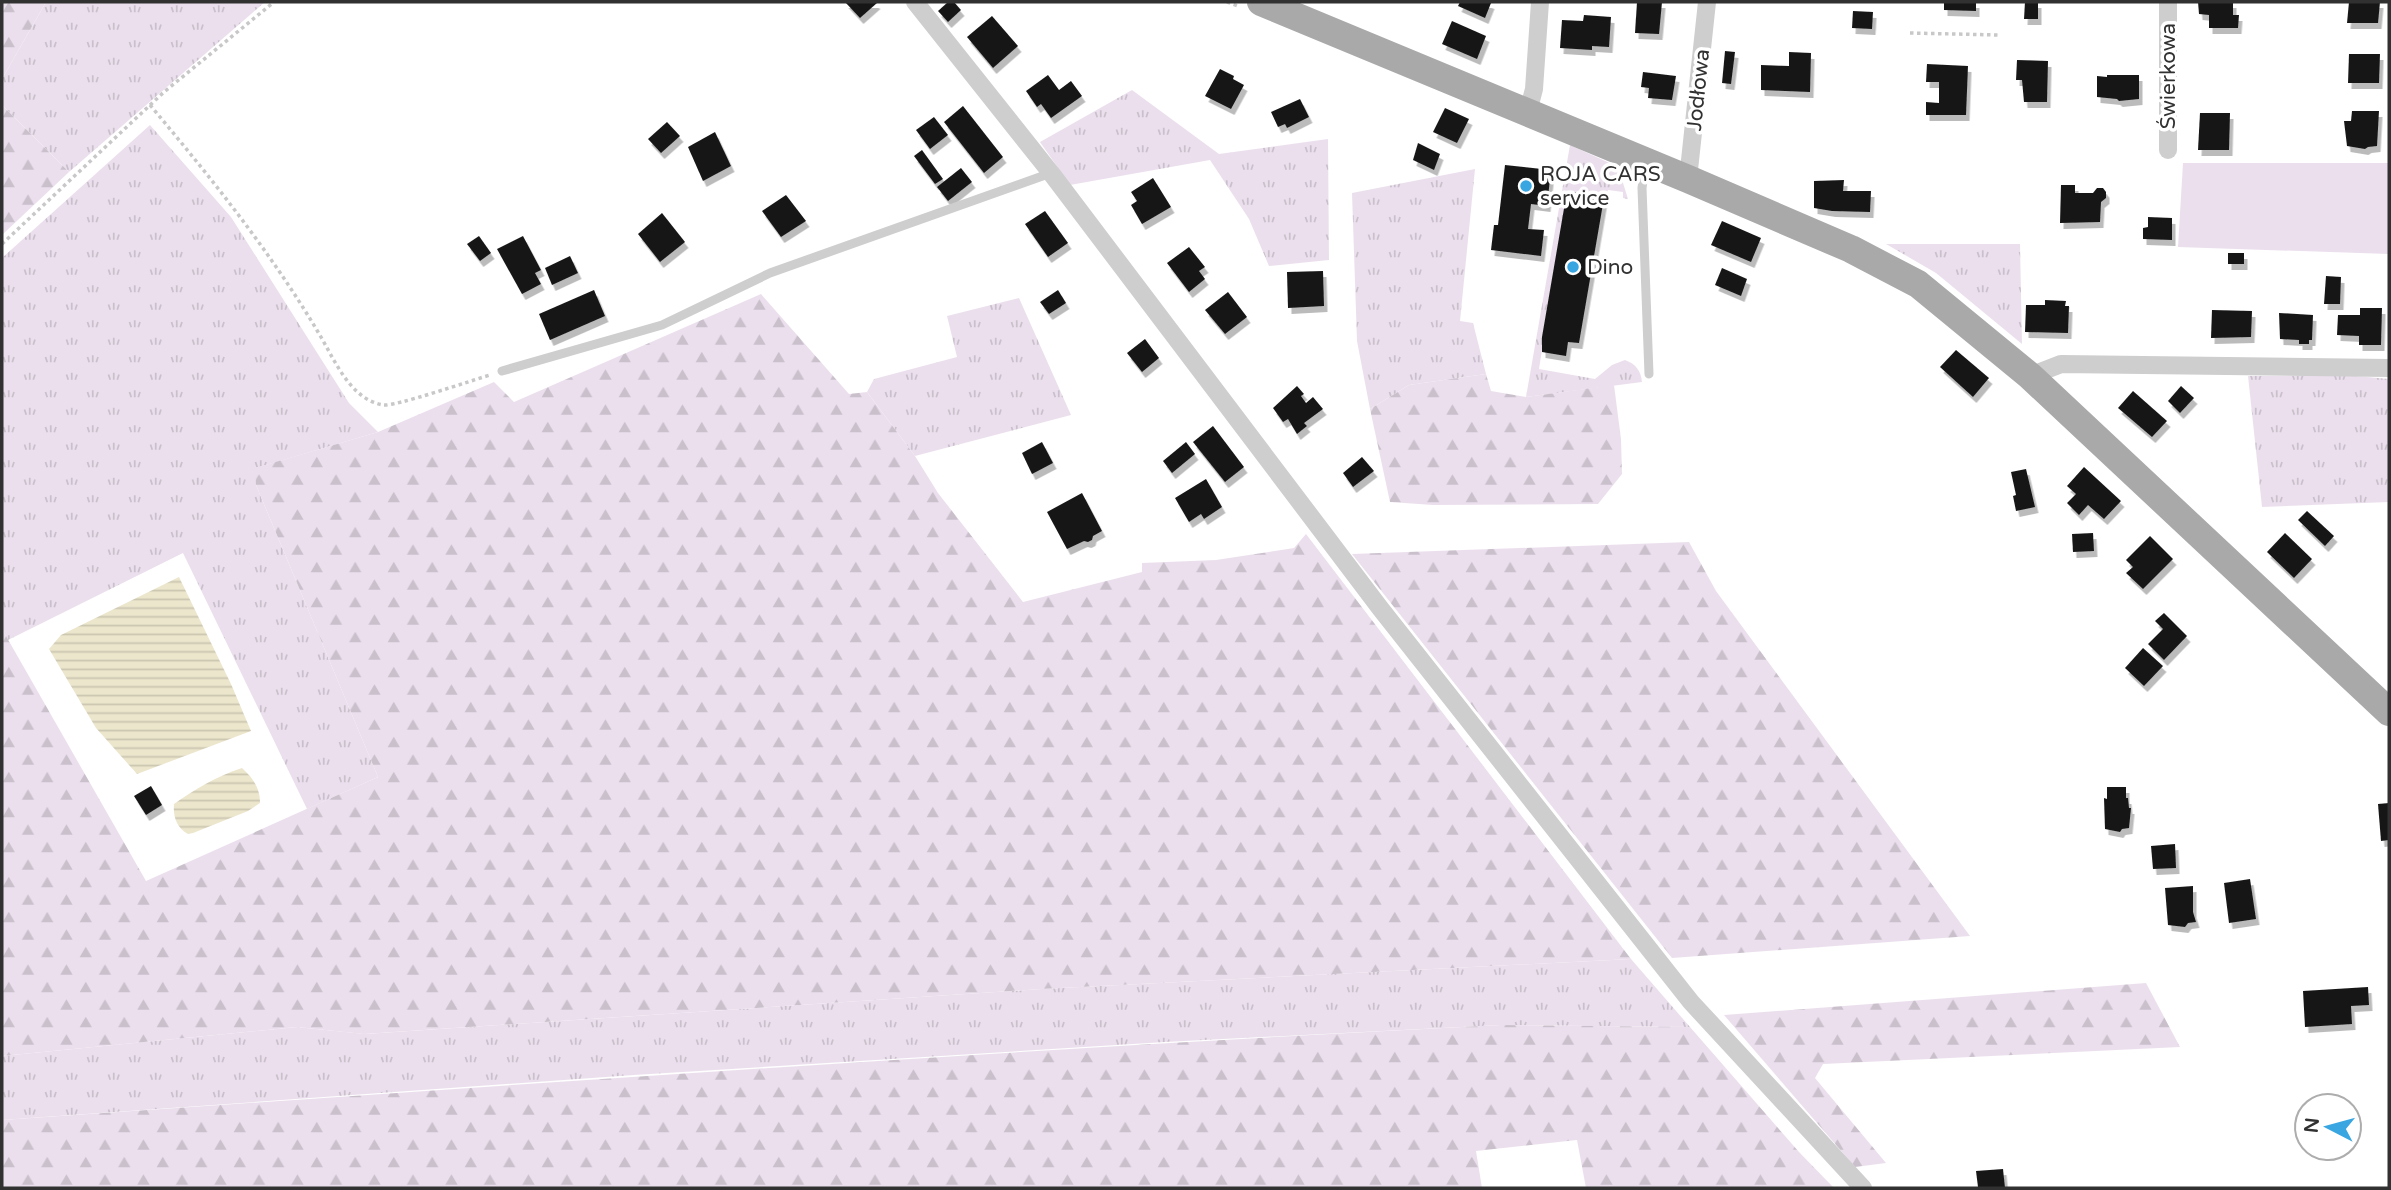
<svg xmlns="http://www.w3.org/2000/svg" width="2391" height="1190" font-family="'Varela Round',sans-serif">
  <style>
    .grass { fill: url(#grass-tufts) }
    .forest { fill: url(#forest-firs) }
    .garden { fill: #ebdfed }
    .water { fill: url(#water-rules) }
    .building { fill: #181818; filter: url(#shadow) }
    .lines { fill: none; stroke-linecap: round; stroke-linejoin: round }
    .path { stroke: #c8c8c8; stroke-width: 3.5; stroke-dasharray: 3.5 3.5; stroke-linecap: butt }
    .lane { stroke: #cecece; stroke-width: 9 }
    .street { stroke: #cecece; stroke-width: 18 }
    .primary { stroke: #a9a9a9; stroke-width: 28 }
    .poi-dot { fill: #39a6e1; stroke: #fff; stroke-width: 2.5 }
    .labels { text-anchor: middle; stroke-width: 7; stroke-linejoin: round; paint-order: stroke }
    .street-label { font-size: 21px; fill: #313131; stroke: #fff }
    .poi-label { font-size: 21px; fill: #313131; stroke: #fff; text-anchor: start }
  </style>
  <defs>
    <pattern id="grass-tufts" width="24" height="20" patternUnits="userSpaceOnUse" patternTransform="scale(1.75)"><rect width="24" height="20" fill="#ebdfed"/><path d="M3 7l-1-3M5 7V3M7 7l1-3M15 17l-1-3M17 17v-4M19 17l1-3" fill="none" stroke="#cac0cc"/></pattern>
    <pattern id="forest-firs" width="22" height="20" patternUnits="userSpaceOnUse" patternTransform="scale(1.75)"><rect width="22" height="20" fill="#ebdfed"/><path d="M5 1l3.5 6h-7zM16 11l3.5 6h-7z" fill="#cac0cc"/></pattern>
    <pattern id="water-rules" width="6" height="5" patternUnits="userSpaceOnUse" patternTransform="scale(1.75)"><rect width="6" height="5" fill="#ece6cc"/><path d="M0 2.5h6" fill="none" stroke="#cbc6b0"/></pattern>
    <filter id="shadow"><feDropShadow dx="3.5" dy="6" stdDeviation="0" flood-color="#0004"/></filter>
  </defs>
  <rect width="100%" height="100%" fill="#fff"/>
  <!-- grass -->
  <g class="grass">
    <path d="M46,2H265L69,172L2,105V79Z"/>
    <path d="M1132,90L1219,154L1328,139L1329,260L1269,266L1249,219L1210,160L1070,185L1040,142Z"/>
    <path d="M150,125L231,217L349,403L378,432L256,468V485L378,777L307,809L183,553L8,640L2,629V258Z"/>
    <path d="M1570,145L1614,165L1619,170L1628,199L1623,198V192L1608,190L1606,198L1567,192L1539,369L1595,379L1612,365L1625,360C1636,364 1641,371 1642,382L1526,397Z"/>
    <path d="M1475,169L1460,321L1473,323L1486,374L1409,385L1370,409L1357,341L1352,193Z"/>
    <path d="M1886,244H2020L2022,344L1936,273Z"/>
    <path d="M1019,298L1071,415L915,456L867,392L874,379L957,357L947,316Z"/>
    <path d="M2248,376H2356L2389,379V502L2262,507Z"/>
    <path d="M1631,959L1690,1027L1501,1025L1165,1042L634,1075L2,1120V1056L297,1027L365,1034L1041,989Z"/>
  </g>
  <!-- forest -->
  <g class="forest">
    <path d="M2,2H46L2,79Z"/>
    <path d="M2,105L69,172L2,235Z"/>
    <path d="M761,294L849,394L867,392L915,456L938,493L1023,602L1142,572V563L1216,560L1294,548L1306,534L1631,959L1041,989L364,1034L297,1027L2,1056V629L146,881L378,777L256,485L255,468L378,432L494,382L514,402Z"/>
    <path d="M1486,374L1491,391L1526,397L1614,385L1621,439L1622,474L1598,504L1433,505L1390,502L1370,409L1409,385Z"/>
    <path d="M1689,542L1716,591L1970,936L1672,958L1352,554Z"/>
    <path d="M2146,983L2180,1047L1823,1064L1815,1078L1886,1163L1855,1167L1724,1015Z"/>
    <path d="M1501,1025L1690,1027L1799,1152L1834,1188H1586L1577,1140L1476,1151L1482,1188H2V1120C501,1086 1001,1050 1501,1025Z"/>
  </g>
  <!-- garden -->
  <path class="garden" d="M2183,163H2389V254L2178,247Z"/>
  <!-- water -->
  <g class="water">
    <path d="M179,577L231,684L251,731L137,774L96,728L49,649L61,635Z"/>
    <path d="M242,768C253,778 260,788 260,803L248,811L193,833L188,834C176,827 173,816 174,804C195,789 217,776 242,768Z"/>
  </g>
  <!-- building -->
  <g class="building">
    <path d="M845,2H875L877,3L860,18Z"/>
    <path d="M948,2H954L961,10L948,22L938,11Z"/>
    <path d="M1460,2H1488L1491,3L1485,18L1458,6Z"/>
    <path d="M1637,2H1662L1659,34L1635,33Z"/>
    <path d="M1944,2H1976V11L1944,10Z"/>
    <path d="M2025,2H2038V19H2024Z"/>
    <path d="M2198,2H2233V15H2239L2238,28H2209V15L2199,14Z"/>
    <path d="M2349,2H2380L2378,23H2347Z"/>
    <path d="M1853,11L1873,12L1872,29L1852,28Z"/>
    <path d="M1584,15L1611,17L1609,47L1592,46V50L1560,48L1562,20L1583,21Z"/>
    <path d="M992,16L1018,46L993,68L967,37Z"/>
    <path d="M1452,21L1486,36L1477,59L1442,44Z"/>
    <path d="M1725,51L1735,52L1731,84L1722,83Z"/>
    <path d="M1789,52L1811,53L1810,92L1761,90V65L1789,66Z"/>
    <path d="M2349,54H2380L2379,83H2348Z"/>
    <path d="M2017,60L2048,61L2047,102H2024L2022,80H2016Z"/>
    <path d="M1927,64L1968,66L1966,115H1926V102L1939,103V82H1926Z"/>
    <path d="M1220,69L1234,76L1233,79L1244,85L1231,109L1205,96Z"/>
    <path d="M1643,72L1676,76L1672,100L1648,98L1649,88L1641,87Z"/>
    <path d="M1048,75L1059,90L1071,81L1082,96L1051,118L1041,104L1037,107L1026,91Z"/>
    <path d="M2107,75H2139V99L2119,101L2117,99L2097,97V76L2107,77Z"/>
    <path d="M1300,99L1309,117L1287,128L1285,124L1278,127L1271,112Z"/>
    <path d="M963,106L1003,157L984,173L944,122Z"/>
    <path d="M1445,108L1469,119L1457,143L1433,132Z"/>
    <path d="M2352,111H2379L2377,146L2368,147L2365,149L2347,146L2344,121H2351Z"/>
    <path d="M2200,113H2230L2229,150H2198Z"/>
    <path d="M934,117L948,135L930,149L916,130Z"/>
    <path d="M667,122L680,136L661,153L648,139Z"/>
    <path d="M715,132L731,166L703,181L688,147Z"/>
    <path d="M1418,143L1440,154L1434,170L1413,160Z"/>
    <path d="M922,150L943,179L935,184L914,156Z"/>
    <path d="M1505,165L1551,170L1547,206L1531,204L1528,229L1544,230L1541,256L1491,250L1494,225H1498Z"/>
    <path d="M961,168L972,182L948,201L937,187Z"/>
    <path d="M1153,178L1171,207L1142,224L1131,205L1137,201L1131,192Z"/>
    <path d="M1844,180L1843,191H1871L1870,212L1832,211L1814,208V181Z"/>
    <path d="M2061,185H2075V193H2093L2097,188H2103L2106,192V198L2101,202L2100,222L2060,223Z"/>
    <path d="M1567,191L1604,198L1579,343L1568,342L1566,356L1542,352V337Z"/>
    <path d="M786,195L806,221L781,237L762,211Z"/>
    <path d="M1045,211L1068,243L1048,257L1025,224Z"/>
    <path d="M662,213L685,242L660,262L638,234Z"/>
    <path d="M2148,217L2172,218V240L2143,239V228L2148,227Z"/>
    <path d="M1722,221L1761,238L1751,262L1711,245Z"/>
    <path d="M479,236L491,253L480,261L467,244Z"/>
    <path d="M523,236L541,270L535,273L541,284L522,294L497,249Z"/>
    <path d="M1189,247L1205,267L1199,271L1205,279L1189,292L1167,263Z"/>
    <rect x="2228" y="253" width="16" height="11"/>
    <path d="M570,256L578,273L552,285L545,268Z"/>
    <path d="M1722,268L1747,279L1741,296L1715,285Z"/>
    <path d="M1323,271L1324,306L1288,308L1287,272Z"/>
    <path d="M2326,276L2341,277L2340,304H2324Z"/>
    <path d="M594,290L605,316L550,340L539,314Z"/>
    <path d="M1058,290L1066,303L1049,314L1040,302Z"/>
    <path d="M1228,292L1247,317L1225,334L1205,310Z"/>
    <path d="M2045,300L2066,301L2065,306H2069L2068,333L2025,332L2026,305H2045Z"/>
    <path d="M2360,308H2382L2381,345H2359V336L2337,335L2338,315H2360Z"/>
    <path d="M2212,310L2252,311L2251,337L2211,338Z"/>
    <path d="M2279,313L2313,315L2312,340H2309V344H2299V340L2280,339Z"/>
    <path d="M1145,339L1159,358L1142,372L1127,353Z"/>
    <path d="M1956,350L1989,378L1973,397L1940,367Z"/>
    <path d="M1297,386L1304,394L1301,396L1306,403L1313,397L1323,409L1304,423L1307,426L1297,434L1288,419L1283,422L1273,408Z"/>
    <path d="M2181,386L2194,398L2180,413L2168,401Z"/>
    <path d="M2133,391L2167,421L2152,437L2118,408Z"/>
    <path d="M1213,426L1244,467L1225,482L1193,442Z"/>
    <path d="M1042,442L1053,463L1032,474L1022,453Z"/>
    <path d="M1186,442L1195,454L1172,473L1163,461Z"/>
    <path d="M1362,457L1374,471L1353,487L1343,473Z"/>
    <path d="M2084,467L2121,501L2104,519L2088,505L2079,515L2067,503L2076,494L2067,486Z"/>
    <path d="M2026,469L2035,507L2016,511L2013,496L2016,495L2011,472Z"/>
    <path d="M1206,479L1222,507L1204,519L1201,514L1189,522L1175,498Z"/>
    <path d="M1082,493L1102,531L1093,536L1092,540L1088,542L1084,541L1067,549L1047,512Z"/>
    <path d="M2307,511L2334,536L2325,546L2298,520Z"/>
    <path d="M2093,533L2094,551L2073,552L2072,534Z"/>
    <path d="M2285,533L2312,559L2294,578L2267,552Z"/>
    <path d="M2150,536L2173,559L2143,589L2126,573L2133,567L2126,560Z"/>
    <path d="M2164,613L2187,636L2164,660L2148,644L2163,629L2155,621Z"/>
    <path d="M2143,648L2163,666L2144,686L2125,668Z"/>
    <path d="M151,786L162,805L146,815L134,796Z"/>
    <path d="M2107,787H2126V798H2128L2129,808H2131L2129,828L2122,829L2120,832L2105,829L2104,798L2107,799Z"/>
    <path d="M2389,803V840L2381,841L2378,804Z"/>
    <path d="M2175,844L2176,868L2153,869L2151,846Z"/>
    <path d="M2250,879L2256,919L2229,923L2224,883Z"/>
    <path d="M2193,886V912L2196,922L2188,923L2185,927L2168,925L2165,888Z"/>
    <path d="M2368,987L2369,1005L2351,1006L2352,1024L2305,1027L2303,991Z"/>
    <path d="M2003,1169L2005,1188L1978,1187L1976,1171Z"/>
  </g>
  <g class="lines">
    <!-- path -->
    <g class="path">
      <path d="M1227,2L1238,6"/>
      <path d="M1910,33L1998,35"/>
      <path d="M150,105C211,178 270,251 318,332C334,358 349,399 383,405C394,407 473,380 490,375"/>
      <path d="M2,244L164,92L274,2"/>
    </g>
    <!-- lane -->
    <g class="lane">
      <path d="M1645,167L1642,188L1649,374"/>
      <path d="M502,371L662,325L770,273L1051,173"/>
    </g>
    <!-- street -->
    <g class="street">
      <path d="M915,2L1051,173L1380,608L1691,1002L1863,1188"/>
      <path d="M2168,2V150"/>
      <path d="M1528,112L1534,89L1540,2"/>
      <path d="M1688,179L1707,2"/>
      <path d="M2030,376L2061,364L2389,368"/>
    </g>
    <!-- primary -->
    <path class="primary" d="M1261,2L1688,179L1851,249L1918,284L2030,376L2389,712"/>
  </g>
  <!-- markers -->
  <g class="poi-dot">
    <circle cx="1526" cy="186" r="7"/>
    <circle cx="1573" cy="267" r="7"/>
  </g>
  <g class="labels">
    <!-- street labels -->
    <g class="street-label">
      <text transform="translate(2168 76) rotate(-90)" y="7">Świerkowa</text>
      <text transform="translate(1698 90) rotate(-84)" y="7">Jodłowa</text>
    </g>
    <!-- poi labels -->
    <g class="poi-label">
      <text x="1540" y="181">ROJA CARS<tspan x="1540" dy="24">service</tspan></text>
      <text x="1587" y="274">Dino</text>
    </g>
  </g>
  <!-- border -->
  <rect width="2391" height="1190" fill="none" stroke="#313131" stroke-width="7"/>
  <!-- north arrow -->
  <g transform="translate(2328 1127) rotate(276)"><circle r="33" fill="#ffffff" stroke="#adadad" stroke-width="2"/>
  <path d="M0-5L12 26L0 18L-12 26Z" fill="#39a6e1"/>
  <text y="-10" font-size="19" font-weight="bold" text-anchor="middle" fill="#313131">N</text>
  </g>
</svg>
